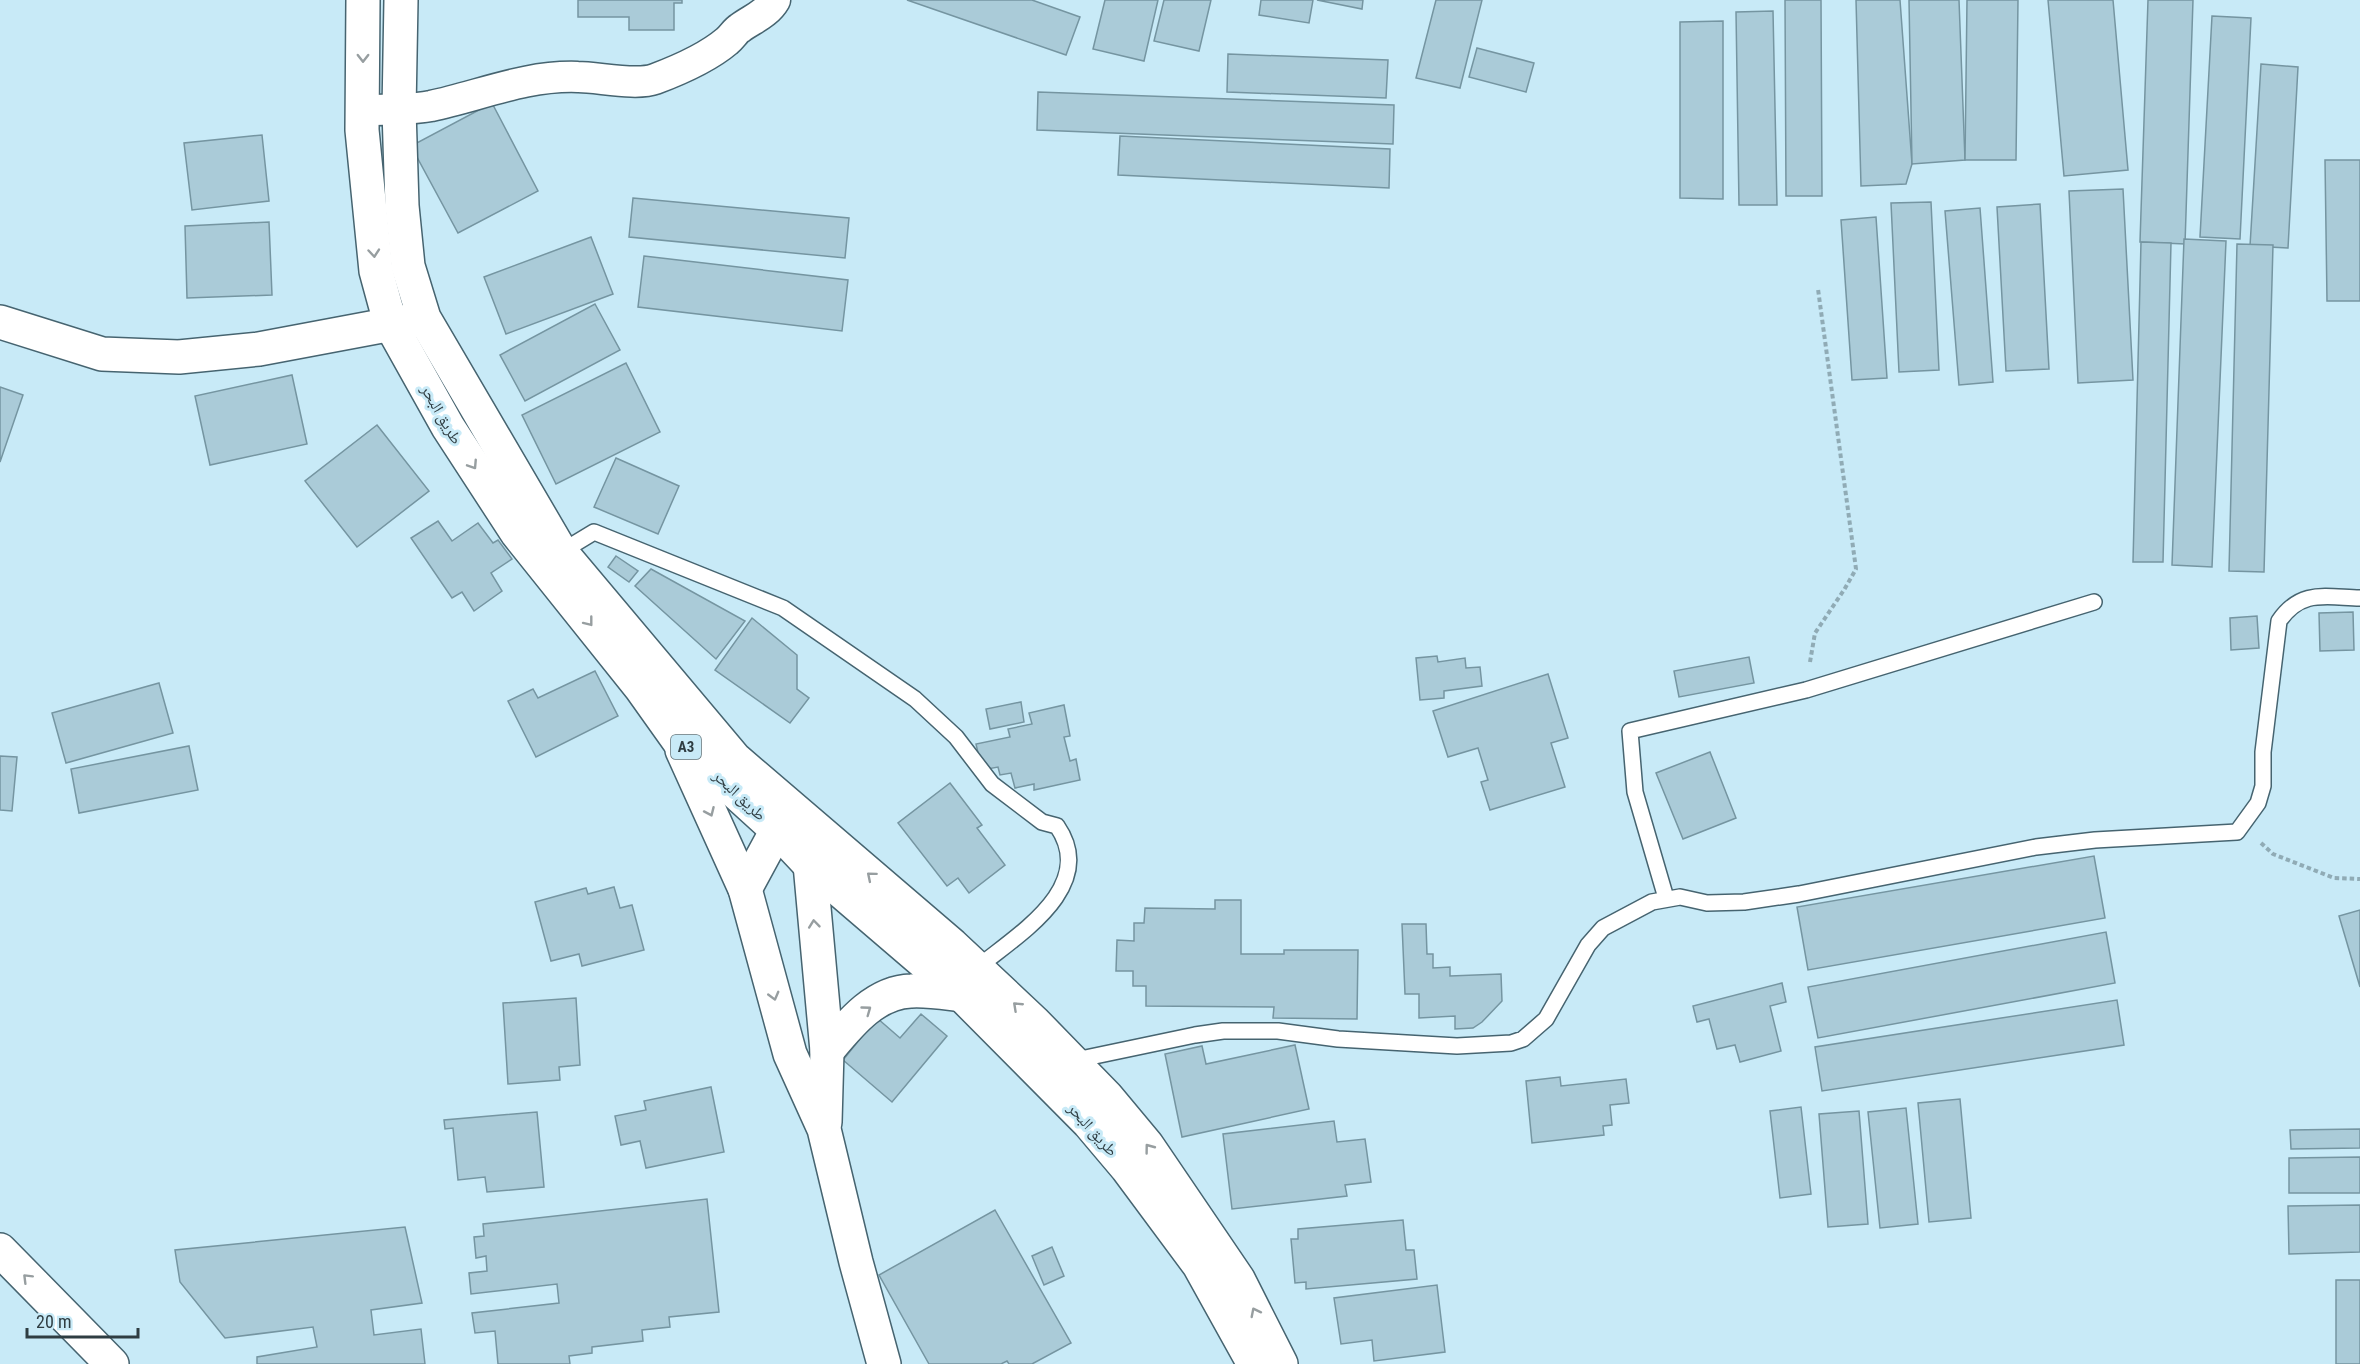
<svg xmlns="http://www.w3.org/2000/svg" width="2360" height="1364" font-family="'Roboto Condensed','Noto Naskh Arabic',sans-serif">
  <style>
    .building { fill: #aacbd8; stroke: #7595a1; stroke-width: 1.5 }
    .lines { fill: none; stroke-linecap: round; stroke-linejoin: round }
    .lane-casing { stroke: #466470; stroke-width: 18 }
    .street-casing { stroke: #466470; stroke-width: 33 }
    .secondary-casing { stroke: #466470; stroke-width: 36 }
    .highway-casing { stroke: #466470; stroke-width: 36 }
    .path { stroke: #90abb5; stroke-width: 4; stroke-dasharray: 4.5 3; stroke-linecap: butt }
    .lane { stroke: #fff; stroke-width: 15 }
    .street { stroke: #fff; stroke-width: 30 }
    .secondary { stroke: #fff; stroke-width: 33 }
    .highway { stroke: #fff; stroke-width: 33 }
    .oneway { stroke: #979ea0 }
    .labels { text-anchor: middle; stroke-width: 6; stroke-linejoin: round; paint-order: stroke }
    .shield { fill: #c8eaf7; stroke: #5d7178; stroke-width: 1.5 }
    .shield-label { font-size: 15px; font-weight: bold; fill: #2f3d42 }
    .street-label { font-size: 16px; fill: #2f3d42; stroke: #c8eaf7 }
  </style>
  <rect width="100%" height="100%" fill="#c8eaf7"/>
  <!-- building -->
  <g class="building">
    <path d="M578,0H682V3H674V30H629V17H578Z"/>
    <path d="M907,0H1032L1080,17L1066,55Z"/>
    <path d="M1105,0H1158L1144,61L1093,49Z"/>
    <path d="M1164,0H1211L1199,51L1154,41Z"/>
    <path d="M1261,0H1313L1309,23L1259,15Z"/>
    <path d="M1317,0H1363L1362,9Z"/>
    <path d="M1436,0H1482L1460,88L1416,78Z"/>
    <path d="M1785,0H1821L1822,196H1786Z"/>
    <path d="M1856,0H1900L1912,164L1906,184L1861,186Z"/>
    <path d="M1909,0H1959L1965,160L1912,164Z"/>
    <path d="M1967,0H2018L2016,160H1965Z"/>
    <path d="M2048,0H2113L2128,170L2064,176Z"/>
    <path d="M2148,0H2193L2185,244L2140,242Z"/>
    <path d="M1773,11L1777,205H1739L1736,12Z"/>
    <path d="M2212,16L2251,18L2240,239L2200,237Z"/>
    <path d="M1723,21V199L1680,198V22Z"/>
    <path d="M1477,48L1534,63L1526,92L1469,77Z"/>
    <path d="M1228,54L1388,60L1386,98L1227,92Z"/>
    <path d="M2261,64L2298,67L2288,248L2250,246Z"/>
    <path d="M1038,92L1394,105L1393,144L1037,130Z"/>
    <path d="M492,103L538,191L458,233L411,146Z"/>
    <path d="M262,135L269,201L192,210L184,143Z"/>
    <path d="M1120,136L1390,149L1389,188L1118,175Z"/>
    <path d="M2325,160H2360V301H2327Z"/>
    <path d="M2123,189L2133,380L2078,383L2069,191Z"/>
    <path d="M633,198L849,218L845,258L629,237Z"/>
    <path d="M1931,202L1939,370L1899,372L1891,203Z"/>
    <path d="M2040,204L2049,369L2006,371L1997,207Z"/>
    <path d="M1980,208L1993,382L1959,385L1945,211Z"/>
    <path d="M1876,217L1887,378L1852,380L1841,220Z"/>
    <path d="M269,222L272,295L187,298L185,226Z"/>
    <path d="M591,237L613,294L506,334L484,277Z"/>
    <path d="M2184,239L2226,241L2212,567L2172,565Z"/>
    <path d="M2141,242L2171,243L2163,562H2133Z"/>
    <path d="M2237,244L2273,245L2264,572L2229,571Z"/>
    <path d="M644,256L848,280L842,331L638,307Z"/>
    <path d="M595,304L620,350L525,401L500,355Z"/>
    <path d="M626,363L660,432L556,484L522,415Z"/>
    <path d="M292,375L307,444L210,465L195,396Z"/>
    <path d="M0,387L23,395L0,462Z"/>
    <path d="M377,425L429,491L357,547L305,481Z"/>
    <path d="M616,458L679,486L658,534L594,507Z"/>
    <path d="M438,521L452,541L478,523L493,543L498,540L512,559L491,573L502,591L474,611L462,592L452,598L411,538Z"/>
    <path d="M616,556L638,571L629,582L608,567Z"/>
    <path d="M651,569L745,621L716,659L635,586Z"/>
    <path d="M2353,612L2354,650L2320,651L2319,613Z"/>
    <path d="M2257,616L2259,648L2231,650L2230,618Z"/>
    <path d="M752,618L797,655V689L809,698L790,723L715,670Z"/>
    <path d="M1437,656L1438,662L1465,658L1466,668L1480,667L1482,686L1444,691V698L1420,700L1416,658Z"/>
    <path d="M1749,657L1754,683L1679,697L1674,671Z"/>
    <path d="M595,671L618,716L536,757L508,701L533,689L538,698Z"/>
    <path d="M1548,674L1568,738L1551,743L1565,787L1490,810L1481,782L1488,780L1478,748L1448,757L1433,711Z"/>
    <path d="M159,683L173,733L66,763L52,713Z"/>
    <path d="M1021,702L1024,722L990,729L986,709Z"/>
    <path d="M1064,705L1070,736L1064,737L1070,761L1076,759L1080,780L1034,790V784L1015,788L1011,773L1000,775L998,767L982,770L976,744L1010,737L1008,729L1032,724L1029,713Z"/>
    <path d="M189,746L198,790L79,813L71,769Z"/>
    <path d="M1710,752L1736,818L1683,839L1656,773Z"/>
    <path d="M0,756L17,757L12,811L0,810Z"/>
    <path d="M950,783L982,825L977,828L1005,865L969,893L958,878L947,886L898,823Z"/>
    <path d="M2094,856L2105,918L1808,970L1797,907Z"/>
    <path d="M614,887L620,908L632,905L644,950L582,966L579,954L551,961L535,902L586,888L588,894Z"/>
    <path d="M1215,900H1241V954H1284V950H1358L1357,1019L1273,1018L1274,1007L1146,1006V986H1133V971H1116L1117,940L1134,941V923H1144L1145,908L1215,909Z"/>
    <path d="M2360,910V987L2339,916Z"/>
    <path d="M1402,924H1426L1427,954H1433V968L1450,967V976L1501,974L1502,1001L1482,1022L1473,1028L1455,1029V1016L1419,1018V994H1405Z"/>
    <path d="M2106,932L2115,983L1818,1038L1808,987Z"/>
    <path d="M1782,983L1786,1002L1770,1006L1781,1051L1740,1062L1735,1045L1717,1049L1709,1019L1697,1022L1693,1006Z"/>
    <path d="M576,998L580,1065L559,1067L560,1080L508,1084L503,1003Z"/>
    <path d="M2117,1000L2124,1045L1822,1091L1815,1047Z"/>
    <path d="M921,1014L947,1036L892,1102L843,1060L877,1018L900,1038Z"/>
    <path d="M1295,1045L1309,1109L1182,1137L1165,1054L1202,1046L1206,1064Z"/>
    <path d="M1560,1077L1561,1086L1626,1079L1629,1103L1610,1105L1612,1125L1603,1126L1604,1135L1532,1143L1526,1081Z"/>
    <path d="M711,1087L724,1152L646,1168L640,1141L621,1145L615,1116L646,1110L644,1101Z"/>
    <path d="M1960,1099L1971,1218L1929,1222L1918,1103Z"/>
    <path d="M1801,1107L1811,1194L1780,1198L1770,1111Z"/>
    <path d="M1906,1108L1918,1224L1880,1228L1868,1112Z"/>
    <path d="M1859,1111L1868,1224L1828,1227L1819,1114Z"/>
    <path d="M537,1112L544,1187L487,1192L485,1177L458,1180L453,1128L445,1129L444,1120Z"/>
    <path d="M1334,1121L1337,1142L1365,1139L1371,1182L1345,1185L1347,1196L1232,1209L1223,1134Z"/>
    <path d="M2360,1129V1148L2291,1149L2290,1130Z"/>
    <path d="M2360,1157V1193H2289V1158Z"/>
    <path d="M707,1199L719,1312L669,1317L670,1327L642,1330L643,1341L592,1347V1353L569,1356L570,1364H498L495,1331L475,1333L472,1313L559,1303L557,1284L471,1294L469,1273L487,1271L486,1256L476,1258L474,1237L484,1236L483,1224Z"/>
    <path d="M2360,1205V1252L2289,1254L2288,1206Z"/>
    <path d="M995,1210L1071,1343L1032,1364H1009L1007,1361L1001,1364H929L879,1275Z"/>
    <path d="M1403,1220L1406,1250H1414L1417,1279L1306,1289V1282L1295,1283L1291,1239H1298V1229Z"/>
    <path d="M405,1227L422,1303L371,1310L374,1335L421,1329L425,1364H257V1357L317,1347L313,1327L225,1338L180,1282L175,1250Z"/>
    <path d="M1052,1247L1064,1276L1044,1285L1032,1256Z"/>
    <rect x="2336" y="1280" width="24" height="84"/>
    <path d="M1437,1285L1445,1352L1374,1361L1372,1340L1341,1344L1334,1298Z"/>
  </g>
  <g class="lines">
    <defs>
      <g id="lane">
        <path d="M561,552L594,532L783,608L915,699L956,737L992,784L1042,822L1057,826C1099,887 1017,935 977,968"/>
        <path d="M1666,898L1635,792L1630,731L1806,690L2094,602"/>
        <path d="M1071,1061L1195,1035L1223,1031H1278L1338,1039L1457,1046L1511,1043L1523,1039L1546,1019L1588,945L1603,928L1652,902L1680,897L1707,903L1744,902L1799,894L2036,847L2095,840L2237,832L2258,803L2263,786V752L2279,621C2301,589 2325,597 2360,598"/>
      </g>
      <path id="street" d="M362,110C385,110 408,110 431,106C479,96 526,75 578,77C598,77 636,86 655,79C679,70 707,58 727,41C732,37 735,31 740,28C752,19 767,14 775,0"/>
      <path id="secondary" d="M0,322L102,354L179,357L259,349L419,319"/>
      <g id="highway">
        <path d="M363,0L362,130L376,271L385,304L391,325L448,427L517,533L641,688L678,740L777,830L808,863L962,995L1089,1123L1127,1168L1199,1265L1254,1364"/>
        <path d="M401,0L399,110L402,206L408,266L424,318L561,552L735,759L952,945L1034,1022L1107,1097L1147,1145L1238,1279L1281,1364"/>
        <path d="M682,750L745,889L790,1054L824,1129L856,1262L884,1364"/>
        <path d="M809,853L827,1051L825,1122"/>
        <path d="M745,889L777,830L783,810"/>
        <path d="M827,1051C848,1026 874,992 911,991C928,990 945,993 962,995"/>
        <path d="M0,1250L112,1364"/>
      </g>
    </defs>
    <!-- lane casing -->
    <use href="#lane" class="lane-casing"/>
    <!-- street casing -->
    <use href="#street" class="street-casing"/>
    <!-- secondary casing -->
    <use href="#secondary" class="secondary-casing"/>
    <!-- highway casing -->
    <use href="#highway" class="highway-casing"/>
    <!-- path -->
    <g class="path">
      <path d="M1810,662L1815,633L1844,590L1856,569L1818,289"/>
      <path d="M2261,843L2273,854L2334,878L2360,879"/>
    </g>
    <!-- lane -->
    <use href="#lane" class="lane"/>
    <!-- street -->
    <use href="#street" class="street"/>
    <!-- secondary -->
    <use href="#secondary" class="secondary"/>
    <!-- highway -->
    <use href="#highway" class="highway"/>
  </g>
  <!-- one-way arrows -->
  <defs><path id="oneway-chevron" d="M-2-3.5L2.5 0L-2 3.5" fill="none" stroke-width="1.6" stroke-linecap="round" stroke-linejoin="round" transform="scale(1.5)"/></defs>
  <g class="oneway">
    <use href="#oneway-chevron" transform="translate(363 58) rotate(90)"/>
    <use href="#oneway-chevron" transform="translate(374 253) rotate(85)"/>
    <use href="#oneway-chevron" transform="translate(473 465) rotate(57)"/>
    <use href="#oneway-chevron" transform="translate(589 622) rotate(52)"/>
    <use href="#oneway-chevron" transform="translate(710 812) rotate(66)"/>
    <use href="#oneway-chevron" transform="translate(871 876) rotate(-140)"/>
    <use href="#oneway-chevron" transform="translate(814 924) rotate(-96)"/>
    <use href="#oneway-chevron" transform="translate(774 996) rotate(75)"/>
    <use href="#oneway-chevron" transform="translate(1017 1006) rotate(-137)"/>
    <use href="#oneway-chevron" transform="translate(867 1010) rotate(-36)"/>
    <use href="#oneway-chevron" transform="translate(1149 1148) rotate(-127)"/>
    <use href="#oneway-chevron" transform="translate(27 1278) rotate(-135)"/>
    <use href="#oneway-chevron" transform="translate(1255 1312) rotate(-117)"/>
  </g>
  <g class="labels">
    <!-- shield labels -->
    <rect class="shield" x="671" y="735" width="30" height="24" rx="4.5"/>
    <g class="shield-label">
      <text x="686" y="752">A3</text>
    </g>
    <!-- street labels -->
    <g class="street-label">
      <text transform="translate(442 414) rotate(60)" y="6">طريق البحر</text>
      <text transform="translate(740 795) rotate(43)" y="6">طريق البحر</text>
      <text transform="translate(1093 1129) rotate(48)" y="6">طريق البحر</text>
    </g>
  </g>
  <!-- scale -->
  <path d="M27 1328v9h111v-9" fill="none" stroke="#2f3d42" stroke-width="3"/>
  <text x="36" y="1328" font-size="18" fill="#2f3d42" stroke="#c8eaf7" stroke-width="4.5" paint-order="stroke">20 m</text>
</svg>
